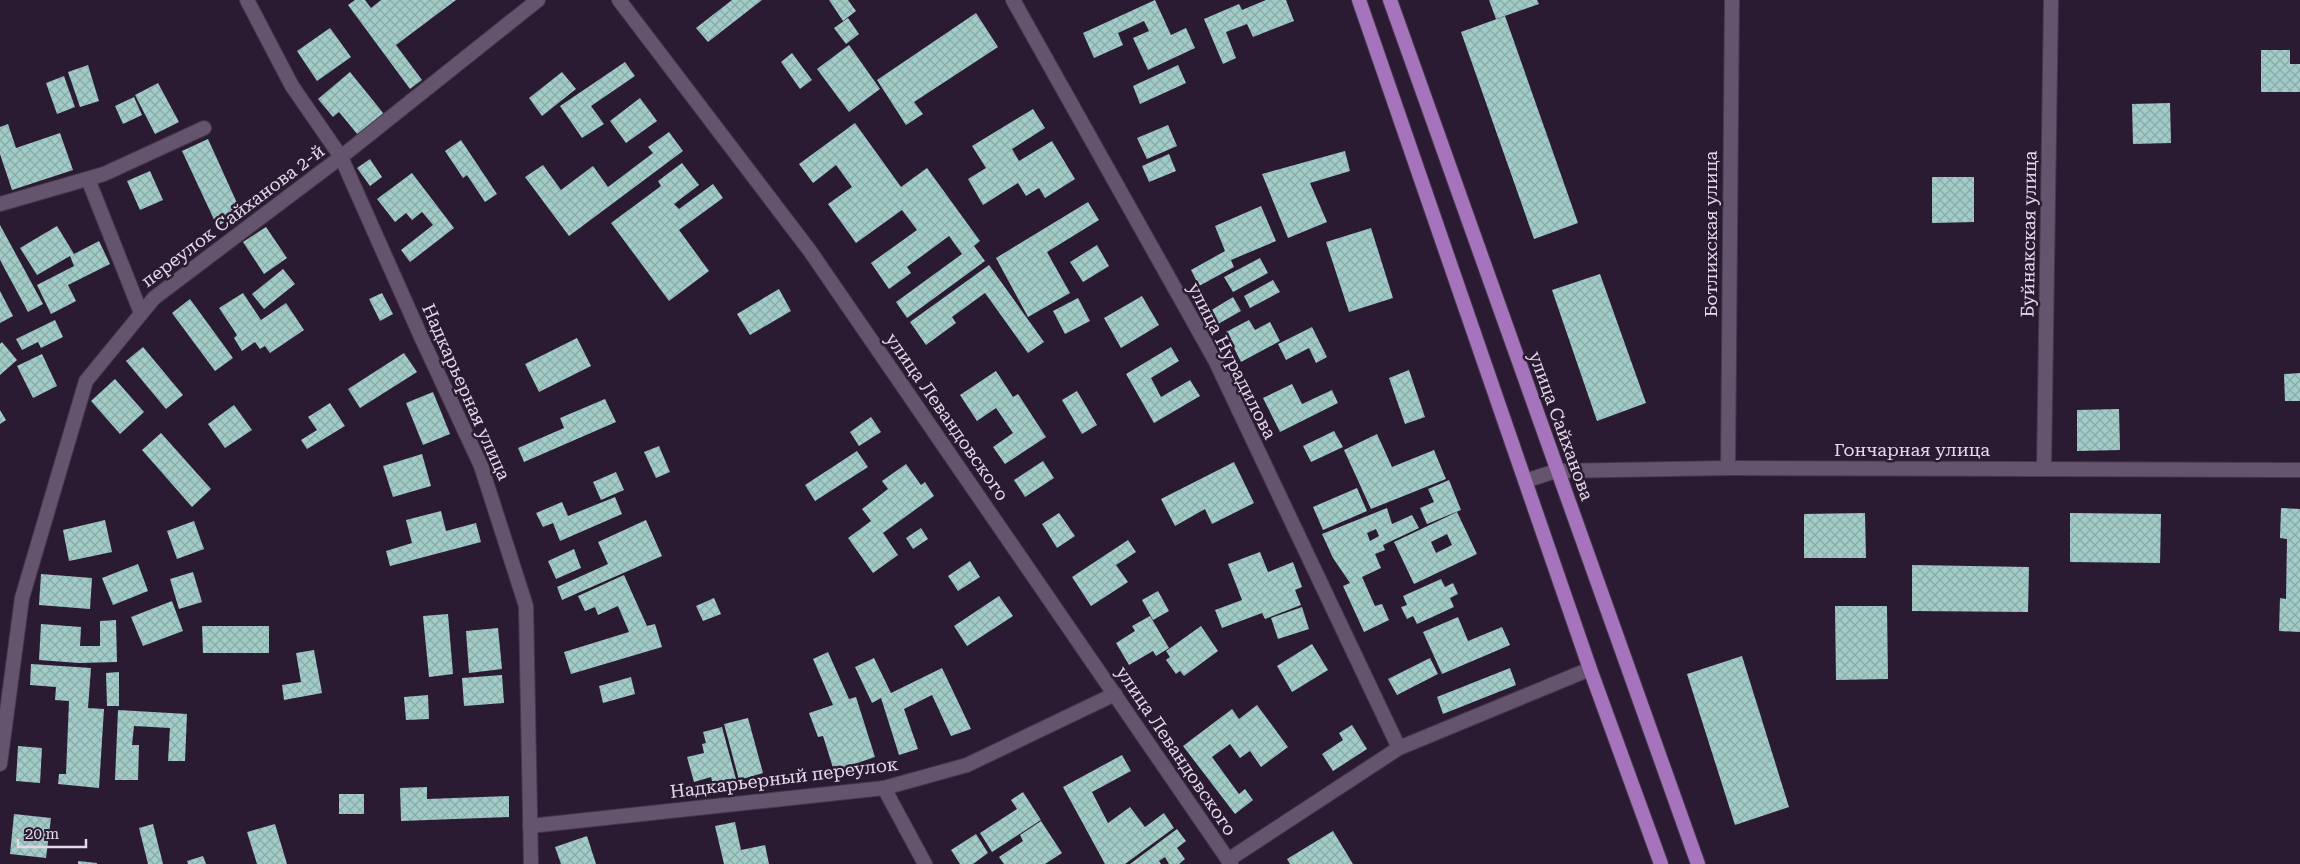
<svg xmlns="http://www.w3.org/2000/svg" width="2300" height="864" font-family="'Roboto Serif',serif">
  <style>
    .building { fill: url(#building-cross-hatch); fill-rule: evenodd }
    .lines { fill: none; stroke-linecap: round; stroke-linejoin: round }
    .minor-casing { stroke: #45384b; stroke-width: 16 }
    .tertiary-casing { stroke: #45384b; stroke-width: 16 }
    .primary-casing { stroke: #45384b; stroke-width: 16 }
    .minor { stroke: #65546d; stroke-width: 14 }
    .tertiary { stroke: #65546d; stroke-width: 14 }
    .primary { stroke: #a674bc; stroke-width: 14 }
    .labels { text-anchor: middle; stroke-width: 5; stroke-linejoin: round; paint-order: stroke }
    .street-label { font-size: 18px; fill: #e3d9e8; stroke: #2b1b32 }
  </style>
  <defs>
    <pattern id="building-cross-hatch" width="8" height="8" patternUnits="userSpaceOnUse" patternTransform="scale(1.25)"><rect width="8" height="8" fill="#a1ccc7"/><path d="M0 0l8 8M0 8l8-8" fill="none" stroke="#8aa9a7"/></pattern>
  </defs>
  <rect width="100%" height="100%" fill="#2b1b32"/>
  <!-- building -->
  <g class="building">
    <path d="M355,0H365L371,8L381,0H456L396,45L422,80L410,89L348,5Z"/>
    <path d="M732,0H762L708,42L696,28Z"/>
    <path d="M829,0H848L856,11L843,21Z"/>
    <path d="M1155,0L1171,35L1186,28L1195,48L1148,70L1133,38L1149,31L1144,21L1118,33L1123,45L1094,58L1083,33Z"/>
    <path d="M1266,0H1286L1294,21L1253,37L1247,24L1226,32L1236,58L1223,64L1204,19L1239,4L1242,10Z"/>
    <path d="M1489,0H1537L1539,4L1496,19Z"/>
    <path d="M976,13L998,47L914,102L923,114L906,125L877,80Z"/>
    <path d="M1505,16L1578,223L1534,239L1461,32Z"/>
    <path d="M848,18L859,34L846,44L834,28Z"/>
    <path d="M330,28L351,57L317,81L297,51Z"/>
    <path d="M849,45L880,89L849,112L817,69Z"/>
    <path d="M2261,50H2290V64H2300V92H2261Z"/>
    <path d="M792,53L812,80L800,89L781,62Z"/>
    <path d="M625,62L635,76L591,106L604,124L582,138L560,106Z"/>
    <path d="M88,65L99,101L80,107L68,72Z"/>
    <path d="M1178,65L1186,83L1140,104L1133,86Z"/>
    <path d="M350,72L384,114L358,135L339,112L333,117L318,99Z"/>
    <path d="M562,72L576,89L542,116L529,98Z"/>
    <path d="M64,76L75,107L57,114L46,83Z"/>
    <path d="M158,83L179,122L155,134L135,95Z"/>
    <path d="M134,97L142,115L123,124L115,106Z"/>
    <path d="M640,98L657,121L626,143L610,121Z"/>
    <path d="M2170,103L2171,143L2133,144L2132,104Z"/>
    <path d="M1033,109L1045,128L1012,149L1019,161L1052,141L1075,179L1045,198L1039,188L1026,196L1018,183L983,205L968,179L986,168L972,146Z"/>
    <path d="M855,123L901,187L927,168L980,241L974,246L985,261L907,318L896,302L962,254L949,236L907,267L911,273L889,289L871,263L917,230L902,210L856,243L828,204L852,187L836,165L813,183L799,164Z"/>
    <path d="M8,124L16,148L60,133L73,170L12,190L0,154V127Z"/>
    <path d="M1168,125L1177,146L1147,159L1137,138Z"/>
    <path d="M669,132L683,151L569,236L525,177L543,165L561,190L593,166L608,187L653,153L648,147Z"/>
    <path d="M208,139L242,214L217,226L182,151Z"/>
    <path d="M461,140L497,194L485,202L467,175L463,178L445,151Z"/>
    <path d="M1345,151L1350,171L1310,183L1327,222L1288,238L1262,174Z"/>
    <path d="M1169,154L1176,171L1149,182L1142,166Z"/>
    <path d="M370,159L382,177L370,186L357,168Z"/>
    <path d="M682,163L699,185L674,204L679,209L713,184L723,198L679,230L709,271L669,301L611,223L661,186L658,181Z"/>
    <path d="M150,171L163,200L140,210L127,181Z"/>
    <path d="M412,173L454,228L410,262L401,250L433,225L422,212L412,220L406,213L395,222L377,199Z"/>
    <path d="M1932,177H1974V222L1932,223Z"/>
    <path d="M1088,202L1099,220L1047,252L1070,293L1028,317L996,258Z"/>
    <path d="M1261,206L1276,241L1231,260L1234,267L1199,286L1191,270L1225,251L1215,226Z"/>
    <path d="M0,225L43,304L28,312L0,260Z"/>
    <path d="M57,226L74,254L99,241L110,264L68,285L76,301L51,314L37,285L74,266L70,256L37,275L20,248Z"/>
    <path d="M266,227L287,258L264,274L243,242Z"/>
    <path d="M1371,228L1393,298L1349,312L1326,242Z"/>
    <path d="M1097,245L1109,266L1083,282L1070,262Z"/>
    <path d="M1260,258L1268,273L1233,292L1224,277Z"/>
    <path d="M989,265L1044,342L1028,353L985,293L952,317L956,323L926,345L910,322Z"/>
    <path d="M283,269L295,284L264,309L252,294Z"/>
    <path d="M1600,274L1646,403L1597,421L1552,290Z"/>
    <path d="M1273,280L1280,292L1250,308L1244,296Z"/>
    <path d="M779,289L791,311L750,335L737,314Z"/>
    <path d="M0,291L13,316L0,323Z"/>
    <path d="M243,293L261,320L286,303L304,330L270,353L265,346L260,349L255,342L242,351L234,338L237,335L219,308Z"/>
    <path d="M382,293L393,314L380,321L369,299Z"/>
    <path d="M1142,296L1159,325L1121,348L1104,318Z"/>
    <path d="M1233,297L1241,311L1218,324L1210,311Z"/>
    <path d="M1078,298L1090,321L1065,334L1053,311Z"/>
    <path d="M190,299L233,358L215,371L172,313Z"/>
    <path d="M55,320L63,337L41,348L38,342L22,350L16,339Z"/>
    <path d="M1249,320L1255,330L1270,322L1280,341L1241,362L1226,332Z"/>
    <path d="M1312,327L1327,357L1316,363L1309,348L1286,360L1278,344Z"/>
    <path d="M577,338L591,366L539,392L525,364Z"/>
    <path d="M2,342L17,360L0,375V344Z"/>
    <path d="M143,347L183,395L166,409L126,361Z"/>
    <path d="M1171,347L1179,361L1151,378L1161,397L1190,380L1200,396L1154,423L1126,374Z"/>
    <path d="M404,353L417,372L360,408L348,389Z"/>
    <path d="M42,354L57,386L33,398L17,366Z"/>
    <path d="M1409,370L1425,417L1405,424L1389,378Z"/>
    <path d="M996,371L1013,397L1018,394L1046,437L1005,464L993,447L1013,433L996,408L977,421L960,395Z"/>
    <path d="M2300,373V401H2285L2284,374Z"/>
    <path d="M115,379L144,412L120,434L91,401Z"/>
    <path d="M1292,384L1302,404L1332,390L1338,403L1280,432L1263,398Z"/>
    <path d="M1077,391L1097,425L1082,434L1062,400Z"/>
    <path d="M433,392L450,434L423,445L406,403Z"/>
    <path d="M605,399L616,422L524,462L518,448L564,428L560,418Z"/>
    <path d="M330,403L345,426L307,449L301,440L317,430L308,417Z"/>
    <path d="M234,405L252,430L225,448L208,424Z"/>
    <path d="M2119,409L2120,450L2077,451V410Z"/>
    <path d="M0,410L6,420L0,424Z"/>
    <path d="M871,417L881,432L859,446L850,432Z"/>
    <path d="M1334,431L1343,447L1311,462L1303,446Z"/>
    <path d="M161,433L211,489L192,507L142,450Z"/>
    <path d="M1377,434L1392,467L1434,450L1446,479L1371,509L1344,450Z"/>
    <path d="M659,446L670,472L656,478L644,452Z"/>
    <path d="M857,451L868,467L815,501L805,485Z"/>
    <path d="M422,454L431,486L393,497L383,466Z"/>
    <path d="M1043,461L1054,478L1025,497L1014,480Z"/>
    <path d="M1234,462L1254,503L1212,524L1205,509L1175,526L1161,499Z"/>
    <path d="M906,464L921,485L925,482L934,496L883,533L898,555L873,573L848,538L871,521L862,509L888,489L882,481Z"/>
    <path d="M616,472L624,490L601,500L593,482Z"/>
    <path d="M1449,480L1461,510L1427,524L1420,508L1434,502L1428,489Z"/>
    <path d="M1357,488L1367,511L1323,530L1313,507Z"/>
    <path d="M615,497L622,514L560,541L553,523L543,527L536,513L562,502L568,516Z"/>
    <path d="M1387,508L1392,524L1412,515L1419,528L1383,545L1385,550L1375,554L1381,568L1362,577L1375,606L1382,604L1389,620L1364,632L1343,586L1350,583L1333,558L1322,534ZM1376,529L1379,536L1370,541L1367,533Z"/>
    <path d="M2281,508L2300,509V632L2279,631L2280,598L2286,599L2287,539L2280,538Z"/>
    <path d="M441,511L446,531L476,523L481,542L390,566L386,551L412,543L406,520Z"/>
    <path d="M1457,512L1477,554L1414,584L1394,542ZM1447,534L1452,545L1436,553L1431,542Z"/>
    <path d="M1059,513L1075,536L1057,548L1042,524Z"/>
    <path d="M1865,513L1866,558H1804V514Z"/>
    <path d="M2070,513L2161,514L2160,563L2070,562Z"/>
    <path d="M105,520L112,552L69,561L63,530Z"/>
    <path d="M646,520L662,556L562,600L557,587L608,564L598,542Z"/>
    <path d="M194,521L204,549L177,559L167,531Z"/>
    <path d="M921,528L928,539L913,549L906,538Z"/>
    <path d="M1128,540L1136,552L1116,565L1128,582L1091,606L1072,577Z"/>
    <path d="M574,549L581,568L556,579L548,561Z"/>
    <path d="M1260,552L1268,572L1293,562L1302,587L1295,590L1301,605L1265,619L1262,613L1222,628L1215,610L1242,600L1228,564Z"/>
    <path d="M970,561L980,577L958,591L948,576Z"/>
    <path d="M138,564L148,591L113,605L102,578Z"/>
    <path d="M1912,565L2029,567L2028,612L1912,611Z"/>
    <path d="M193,572L202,602L179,609L170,579Z"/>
    <path d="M41,574L92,578L90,609L39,605Z"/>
    <path d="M624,575L647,626L655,624L662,647L571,674L564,652L629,632L618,606L598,615L595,607L585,611L578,596Z"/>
    <path d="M1441,579L1445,587L1453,583L1458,594L1450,598L1454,607L1417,624L1413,616L1407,619L1401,607L1407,605L1403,596Z"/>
    <path d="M1158,591L1169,611L1153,620L1142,600Z"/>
    <path d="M999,596L1013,616L967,646L954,626Z"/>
    <path d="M714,598L721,614L703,621L696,606Z"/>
    <path d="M172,601L183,631L143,646L131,617Z"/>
    <path d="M1835,606H1887L1888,679L1836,680Z"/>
    <path d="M1302,607L1309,629L1278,639L1271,618Z"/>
    <path d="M448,614L453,674L429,677L423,616Z"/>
    <path d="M1150,616L1169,648L1156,656L1153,651L1129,665L1116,643L1135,631L1132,626Z"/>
    <path d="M1458,617L1468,641L1502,627L1510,645L1442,674L1423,632Z"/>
    <path d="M116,620L117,662L79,663L39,660L41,624L81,627L80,646H100V621Z"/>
    <path d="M202,626H269V653H203Z"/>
    <path d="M1201,626L1218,651L1184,676L1180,671L1176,674L1166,660L1170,657L1166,651Z"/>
    <path d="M498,628L502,669L469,673L466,631Z"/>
    <path d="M1312,644L1328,670L1292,692L1277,666Z"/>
    <path d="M314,650L322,693L284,700L282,685L301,682L296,653Z"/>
    <path d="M828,652L849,699L856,697L875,757L834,771L823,736L818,737L809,713L833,705L813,659Z"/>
    <path d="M1742,656L1789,807L1735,825L1687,674Z"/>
    <path d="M874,658L891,693L942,668L971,729L951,736L932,695L904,709L918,749L899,755L881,698L872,703L855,667Z"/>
    <path d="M1430,658L1438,674L1397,695L1388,679Z"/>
    <path d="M31,664L91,668L88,708L104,709L99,788L58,784L59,774H66L69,701L55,700L56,687L30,685Z"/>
    <path d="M1510,668L1516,685L1443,714L1437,697Z"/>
    <path d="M119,672V706H107L106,673Z"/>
    <path d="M502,675L504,703L464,706L462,678Z"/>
    <path d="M631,677L635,694L603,703L599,686Z"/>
    <path d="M428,695L429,719L406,720L404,697Z"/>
    <path d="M1257,705L1288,747L1261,767L1250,751L1240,758L1230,744L1212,757L1239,794L1245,789L1253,800L1235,814L1183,746L1232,709L1239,719Z"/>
    <path d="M118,710L187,714L185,761H168L170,728L134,726L132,745H139L138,780H115Z"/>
    <path d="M748,718L763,773L739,780L724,724Z"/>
    <path d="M1352,725L1367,749L1333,771L1322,754L1343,740L1339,733Z"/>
    <path d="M722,727L736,779L713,785L711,777L694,782L687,757L704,753L702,744L706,743L703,732Z"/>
    <path d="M18,746L42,748L40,783L16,781Z"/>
    <path d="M1122,755L1131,771L1092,792L1108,823L1130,807L1145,827L1164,813L1174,828L1125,864H1105L1063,787Z"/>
    <path d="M427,787V799L509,796V817L401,821L400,788Z"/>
    <path d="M1023,792L1041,820L992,852L980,833L1017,809L1011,800Z"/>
    <rect x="339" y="794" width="25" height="20"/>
    <path d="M14,814L51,818L46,858L10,854Z"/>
    <path d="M1041,821L1062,853L1045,864H1004L999,857L1023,841L1020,835Z"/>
    <path d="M735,822L741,850L765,845L769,864H724L715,826Z"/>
    <path d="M153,824L163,864H148L139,828Z"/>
    <path d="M275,824L287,864H257L247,832Z"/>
    <path d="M1177,829L1186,841L1177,848L1185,859L1179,864H1169L1165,857L1159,861L1161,864H1130Z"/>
    <path d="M1333,831L1353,864H1290L1287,859Z"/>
    <path d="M976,834L988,853L973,864H960L951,850Z"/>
    <path d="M587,836L596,864H561L555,847Z"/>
    <path d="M203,856L206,864H188L187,861Z"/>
    <path d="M78,861L97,863V864H78Z"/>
  </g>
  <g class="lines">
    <defs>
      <g id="minor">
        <path d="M247,0L292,86L341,157L422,339L481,466L526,606L531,864"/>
        <path d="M1013,0L1215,360L1399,748"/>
        <path d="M88,179L141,313"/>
        <path d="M0,204L104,174L204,128"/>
        <path d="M1728,468L1732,0"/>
        <path d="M2044,468L2051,0"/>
        <path d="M1525,481L1556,471L1728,468L2300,470"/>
        <path d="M0,764L22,598L86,381L154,298L341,157L538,0"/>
        <path d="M884,788L925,864"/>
        <path d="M530,826L884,788L967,765L1115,694"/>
        <path d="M1228,860L1399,748L1590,669"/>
      </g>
      <path id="tertiary" d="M619,0L810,251L1231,864"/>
      <g id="primary">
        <path d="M1359,0L1590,669L1661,864"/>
        <path d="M1390,0L1698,864"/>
      </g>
    </defs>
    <!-- minor casing -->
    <use href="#minor" class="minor-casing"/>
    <!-- tertiary casing -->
    <use href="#tertiary" class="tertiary-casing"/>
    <!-- primary casing -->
    <use href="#primary" class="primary-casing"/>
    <!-- minor -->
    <use href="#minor" class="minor"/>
    <!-- tertiary -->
    <use href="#tertiary" class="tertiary"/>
    <!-- primary -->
    <use href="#primary" class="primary"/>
  </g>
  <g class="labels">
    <!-- street labels -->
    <g class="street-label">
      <text transform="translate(233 216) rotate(-37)" y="6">переулок Сайханова 2-й</text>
      <text transform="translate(1711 234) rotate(-90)" y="6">Ботлихская улица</text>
      <text transform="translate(2029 234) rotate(-89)" y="6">Буйнакская улица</text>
      <text transform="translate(1232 361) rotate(63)" y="6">улица Нурадилова</text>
      <text transform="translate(466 392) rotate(66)" y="6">Надкарьерная улица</text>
      <text transform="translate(947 417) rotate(55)" y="6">улица Левандовского</text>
      <text transform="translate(1561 426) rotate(70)" y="6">улица Сайханова</text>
      <text x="1912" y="456">Гончарная улица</text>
      <text transform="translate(1176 751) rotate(56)" y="6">улица Левандовского</text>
      <text transform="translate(784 778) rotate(-7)" y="6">Надкарьерный переулок</text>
    </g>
  </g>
  <!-- scale -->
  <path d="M18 839v8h68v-8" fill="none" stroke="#e3d9e8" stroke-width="2.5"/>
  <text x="25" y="839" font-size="15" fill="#e3d9e8" stroke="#2b1b32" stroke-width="4" paint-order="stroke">20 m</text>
</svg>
